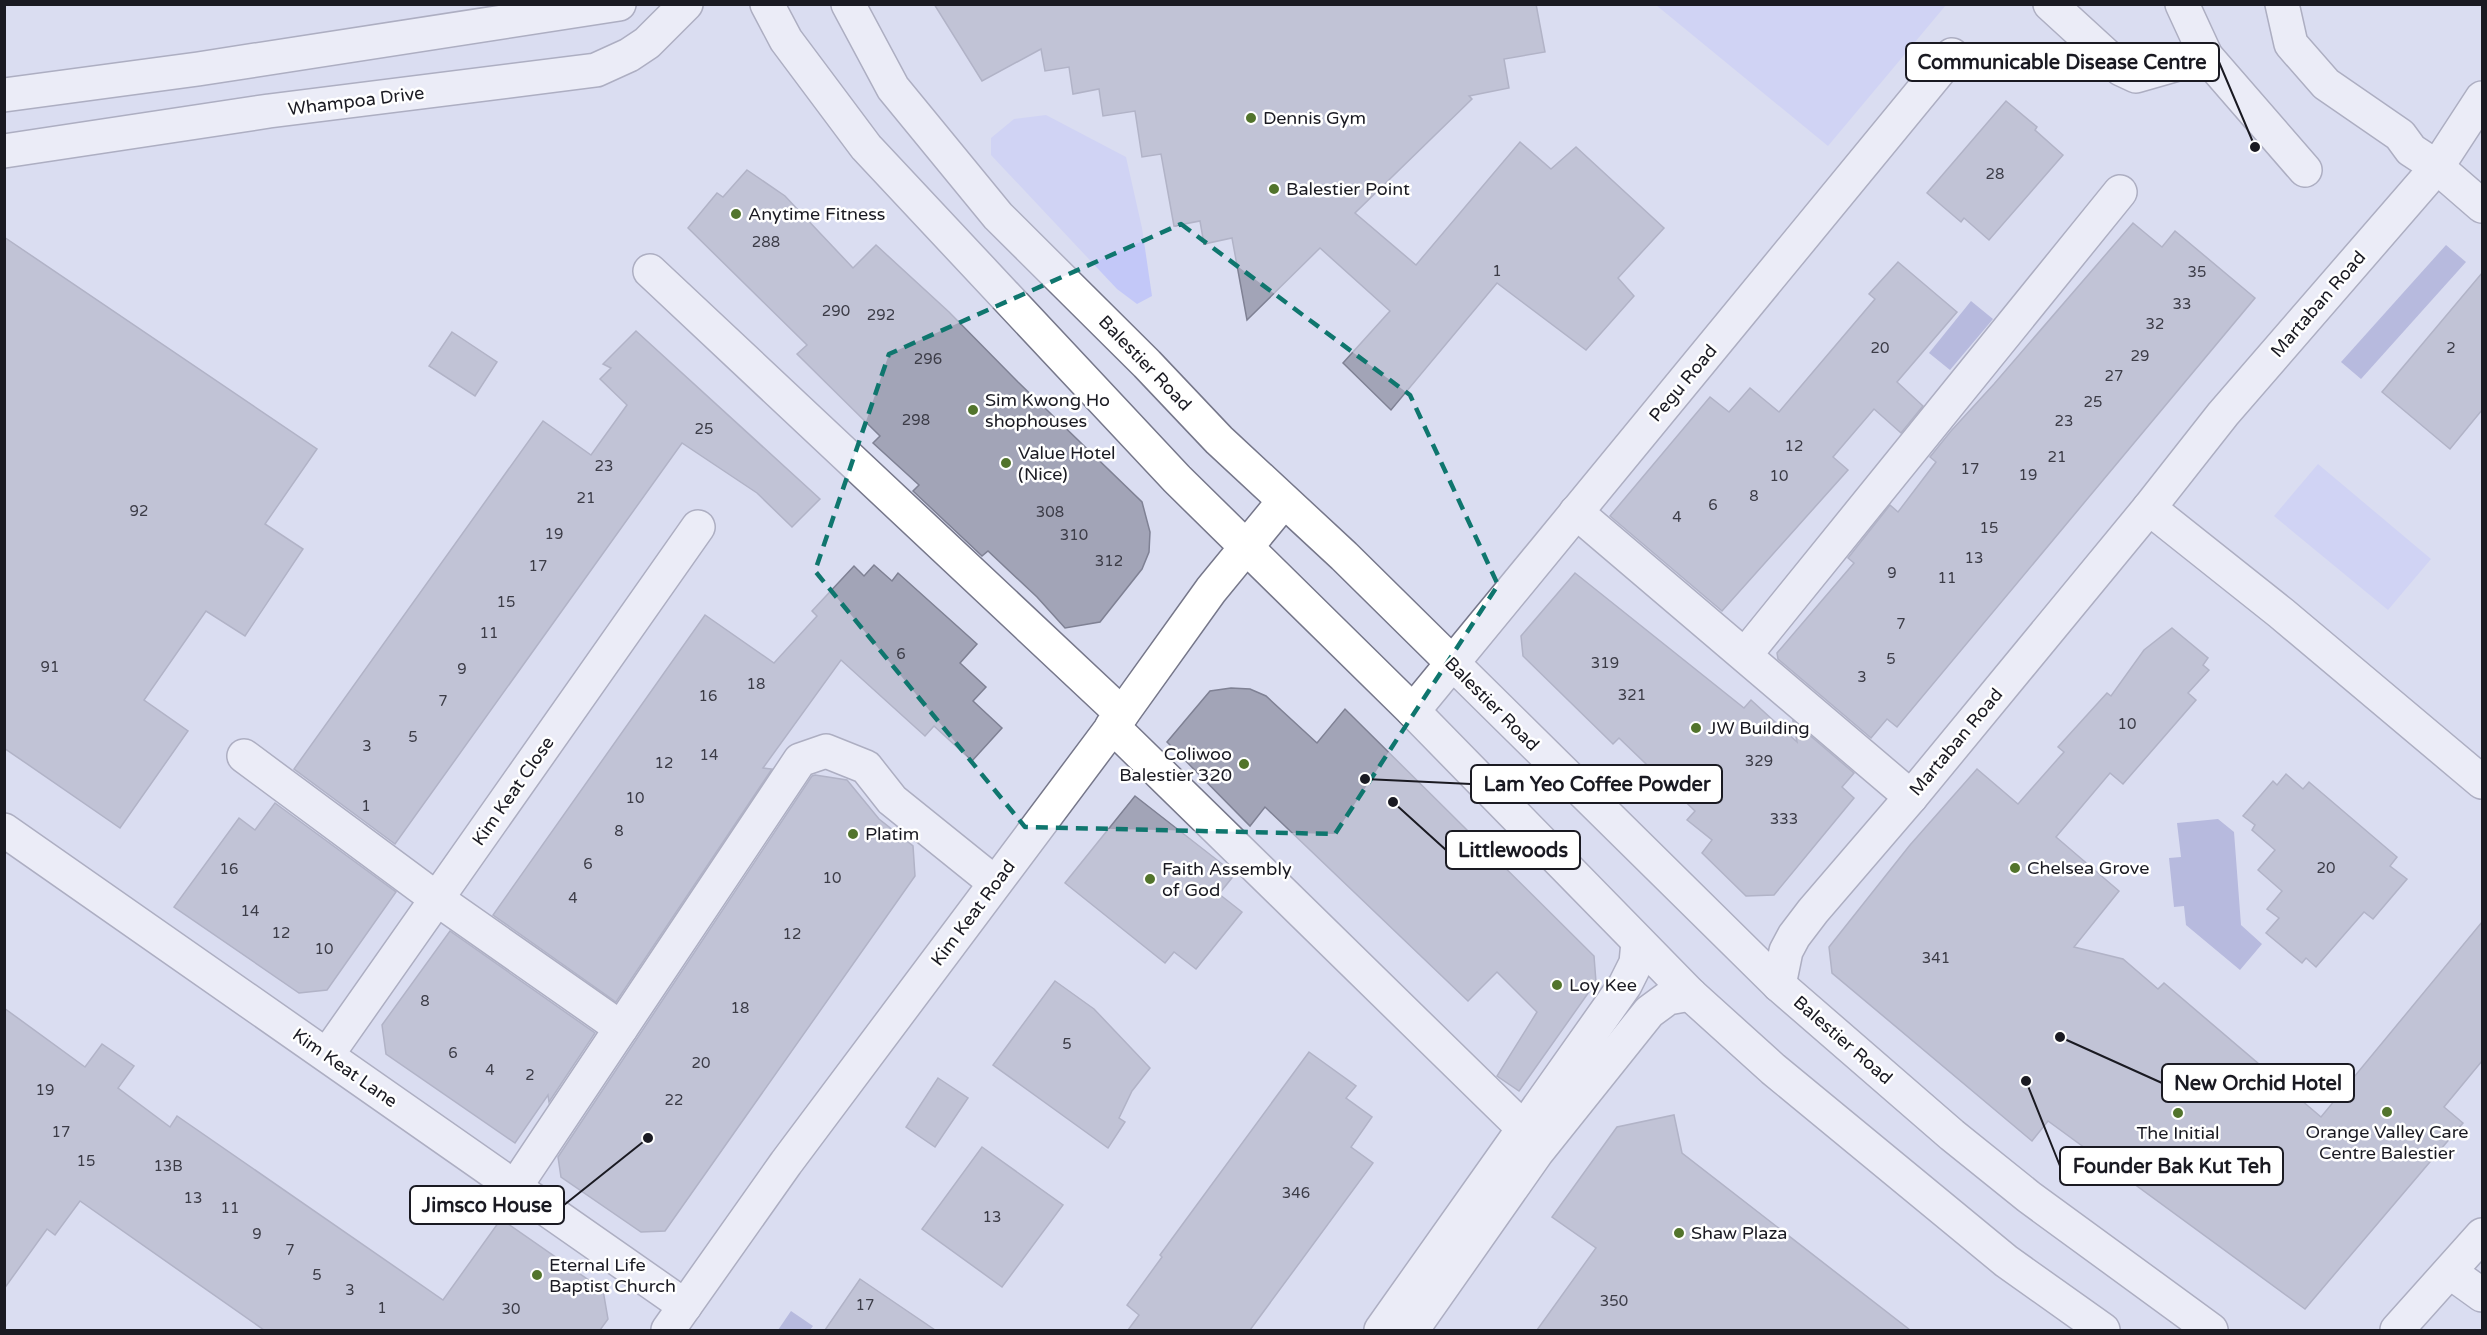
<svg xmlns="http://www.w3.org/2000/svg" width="2487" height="1335" font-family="'Varela Round',sans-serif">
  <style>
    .green { fill: #c3c8f8 }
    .water { fill: #8c90c7 }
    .building { fill: #a2a4b7; stroke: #7f8194; stroke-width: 1.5 }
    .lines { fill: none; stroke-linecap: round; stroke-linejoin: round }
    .minor-casing { stroke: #76778a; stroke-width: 36 }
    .major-casing { stroke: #76778a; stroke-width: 36 }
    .minor { stroke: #fff; stroke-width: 33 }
    .major { stroke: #fff; stroke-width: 33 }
    .marked { fill: none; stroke: #0f766e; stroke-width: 4.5; stroke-dasharray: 12 8; stroke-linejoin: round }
    .poi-dot { fill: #52742c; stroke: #fff; stroke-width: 2 }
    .labels { text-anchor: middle; stroke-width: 5; stroke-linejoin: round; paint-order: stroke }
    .number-label { font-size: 15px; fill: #3c3c47 }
    .street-label { font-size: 18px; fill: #1a1a22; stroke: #fff }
    .poi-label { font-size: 18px; fill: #1a1a22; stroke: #fff; text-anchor: start }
    .leader { fill: none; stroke: #1a1a22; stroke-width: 2 }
    .callout-dot { fill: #1a1a22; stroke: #fff; stroke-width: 2 }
    .callout { fill: #fff; stroke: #1a1a22; stroke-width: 2 }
    .callout-label { font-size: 20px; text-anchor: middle; font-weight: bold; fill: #1a1a22 }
  </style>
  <rect width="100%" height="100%" fill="#daddf1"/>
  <!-- green -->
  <g class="green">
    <path d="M1656,5H1946L1828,146Z"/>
    <path d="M1046,115L1126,157L1142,228L1152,296L1137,304L1117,289L991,155V138L1014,119Z"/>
    <path d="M2318,464L2431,559L2388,610L2274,516Z"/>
  </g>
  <!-- water -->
  <g class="water">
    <path d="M2446,245L2466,262L2361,379L2341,362Z"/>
    <path d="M1971,301L1993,319L1950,370L1929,353Z"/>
    <path d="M2218,819L2234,832L2241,925L2262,944L2240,970L2186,925L2184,906L2174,907L2169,858L2181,857L2177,823Z"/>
    <path d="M791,1311L813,1326L810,1330H778Z"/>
  </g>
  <!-- building -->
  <g class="building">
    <path d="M934,4H1536L1545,52L1504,59L1509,88L1469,96L1472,99L1355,213L1416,265L1520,142L1551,169L1576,147L1664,228L1618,278L1634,296L1586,350L1497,283L1391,410L1343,363L1390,311L1320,248L1247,320L1232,238L1204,244L1200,221L1174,226L1161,154L1142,157L1135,111L1103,116L1099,89L1073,94L1069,67L1045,71L1041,49L982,81Z"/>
    <path d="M2006,101L2037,127L2035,130L2063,155L1989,240L1964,218L1961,222L1927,193Z"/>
    <path d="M747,170L785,196L853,268L876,245L949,312L1018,382L1142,502L1150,532L1149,552L1142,569L1100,622L1065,628L1037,597L988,551L982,556L913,491L919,485L873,443L880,436L797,354L807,345L688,228L717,193L723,197Z"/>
    <path d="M2133,223L2162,247L2175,231L2255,298L1897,727L1887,719L1871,738L1778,659L1777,653L1854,563L1848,558L1890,505L1898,512L1936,462L1930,457L1951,431L1994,384Z"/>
    <path d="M4,237L317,449L265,524L303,549L245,636L206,611L144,700L188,731L120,828L4,748Z"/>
    <path d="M1898,262L1957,312L1897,382L1923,406L1901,433L1874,409L1833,457L1848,470L1722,611L1610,516L1710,397L1729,412L1750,388L1779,412L1875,299L1869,294Z"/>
    <path d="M2482,273V410L2450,449L2382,392Z"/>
    <path d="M636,331L820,499L792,527L757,493L682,443L395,844L294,769L543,421L591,455L627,405L600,379L611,368L603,364Z"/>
    <path d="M452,332L497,362L475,396L429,366Z"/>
    <path d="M874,565L892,581L898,573L977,644L960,663L986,687L973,701L1002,728L972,761L934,726L925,736L841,660L763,768L772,769L616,1002L493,915L705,615L774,663L817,616L812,611L854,566L864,576Z"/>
    <path d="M1575,573L1744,708L1751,700L1797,742L1793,721L1854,773L1842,787L1854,798L1774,895L1746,896L1702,853L1712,840L1687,820L1695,811L1619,738L1613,744L1523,656L1521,636Z"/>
    <path d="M2172,628L2208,658L2203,665L2209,670L2188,693L2196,700L2123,784L2110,773L2056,837L2119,891L2074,947L2123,959L2158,989L2164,983L2321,1117L2482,922V1061L2444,1107L2463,1123L2305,1309L2048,1121L2032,1141L1832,973L1829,947L1910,845L1977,769L2018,804L2064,752L2058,747L2107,693L2111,696L2144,650Z"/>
    <path d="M1231,688L1250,689L1266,696L1317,743L1345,709L1594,956L1596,982L1519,1091L1497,1076L1537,1012L1497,972L1468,1001L1265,807L1250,826L1167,742L1210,691Z"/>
    <path d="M2286,774L2303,789L2309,782L2397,857L2390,866L2407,879L2373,919L2364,912L2316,967L2306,958L2302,963L2266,933L2279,918L2267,909L2282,891L2258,870L2275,850L2252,830L2255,825L2243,816L2273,781L2277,785Z"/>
    <path d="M815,775L847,780L879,819L913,846L915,876L665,1231L641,1232L561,1177L558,1157L812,776Z"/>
    <path d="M1135,796L1235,874L1219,894L1242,912L1196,969L1174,952L1165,963L1065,883Z"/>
    <path d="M275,803L396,892L327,990L299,993L174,907L239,818L255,830Z"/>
    <path d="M450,931L595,1033L549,1102L548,1095L515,1143L386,1054L382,1025Z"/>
    <path d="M1055,981L1094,1009L1150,1068L1132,1091L1119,1118L1125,1122L1108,1148L993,1065Z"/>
    <path d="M4,1008L85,1067L102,1044L134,1066L118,1088L170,1127L177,1116L443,1300L501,1219L603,1290L608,1319L600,1330H264L80,1201L55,1235L47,1229L4,1289Z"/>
    <path d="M1309,1052L1356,1086L1346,1098L1372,1117L1351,1147L1373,1163L1250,1330H1128L1139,1315L1127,1305L1162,1257L1160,1255Z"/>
    <path d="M938,1078L968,1098L935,1147L906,1127Z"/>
    <path d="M1674,1115L1682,1153L1910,1330H1537L1596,1248L1552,1217L1617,1127Z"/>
    <path d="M982,1147L1063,1205L1002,1287L922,1229Z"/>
    <path d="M860,1279L935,1330H825Z"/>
  </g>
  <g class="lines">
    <defs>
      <g id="minor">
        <path d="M2050,4L2121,69L2136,76L2206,56"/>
        <path d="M2182,4L2206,56L2305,170"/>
        <path d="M2282,4L2291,44L2326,84L2400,135L2411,150L2437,167L2482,206"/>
        <path d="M4,95L198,69L619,4"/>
        <path d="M4,151L269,111L596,70L629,55L647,43L686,4"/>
        <path d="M650,271L1122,714"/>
        <path d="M2149,508L2281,613L2482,782"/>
        <path d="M1576,512L1911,797"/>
        <path d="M1745,655L2120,192"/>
        <path d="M1413,711L1952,55"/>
        <path d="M1112,726L1523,1128"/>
        <path d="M244,756L437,899L621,1028"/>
        <path d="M4,830L685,1306"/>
        <path d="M1779,985L1786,951L1794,936L1813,911L1911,797L2149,508L2223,414L2437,167L2482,98"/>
        <path d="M327,1055L698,527"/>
        <path d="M515,1187L800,760L826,751L866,767L892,800L995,883"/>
        <path d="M2450,1272L2482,1295"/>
        <path d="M668,1330L786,1163L1122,714L1211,590L1284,501"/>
        <path d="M1381,1330L1625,985L1636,963L1638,942"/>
        <path d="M1412,1330L1537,1152L1649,1012L1668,998L1690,994"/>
        <path d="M2397,1330L2482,1235"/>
      </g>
      <g id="major">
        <path d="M767,4L786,40L866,147L1177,479L1413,711L1690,994L1773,1069L2006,1261L2103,1330"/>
        <path d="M848,4L893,88L998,216L1147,364L1219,440L1344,556L1779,985L1952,1135L2029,1197L2211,1330"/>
      </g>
    </defs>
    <!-- minor casing -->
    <use href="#minor" class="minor-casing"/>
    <!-- major casing -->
    <use href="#major" class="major-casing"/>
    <!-- minor -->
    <use href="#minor" class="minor"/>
    <!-- major -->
    <use href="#major" class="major"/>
  </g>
  <!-- marked area -->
  <path d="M0 0H2487V1335H0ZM1181,224L1410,395L1498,585L1335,834L1025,827L815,571L889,354Z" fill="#daddf1" fill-opacity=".55" fill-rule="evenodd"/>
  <path class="marked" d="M1181,224L1410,395L1498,585L1335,834L1025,827L815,571L889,354Z"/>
  <!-- markers -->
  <g class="poi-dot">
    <circle cx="1251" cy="118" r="6"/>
    <circle cx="1274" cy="189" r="6"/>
    <circle cx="736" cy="214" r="6"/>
    <circle cx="973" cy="410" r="6"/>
    <circle cx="1006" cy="463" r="6"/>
    <circle cx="1696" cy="728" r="6"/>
    <circle cx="1244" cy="764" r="6"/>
    <circle cx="853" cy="834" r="6"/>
    <circle cx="2015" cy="868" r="6"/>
    <circle cx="1150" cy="879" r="6"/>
    <circle cx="1557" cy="985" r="6"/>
    <circle cx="2387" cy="1112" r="6"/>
    <circle cx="2178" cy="1113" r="6"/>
    <circle cx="1679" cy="1233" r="6"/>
    <circle cx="537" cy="1275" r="6"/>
  </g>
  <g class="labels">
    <!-- number labels -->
    <g class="number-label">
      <text x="1995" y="179">28</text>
      <text x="766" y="247">288</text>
      <text x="1497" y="276">1</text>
      <text x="2197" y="277">35</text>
      <text x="2182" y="309">33</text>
      <text x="836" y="316">290</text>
      <text x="881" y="320">292</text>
      <text x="2155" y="329">32</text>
      <text x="1880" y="353">20</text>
      <text x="2451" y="353">2</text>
      <text x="2140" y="361">29</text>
      <text x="928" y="364">296</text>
      <text x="2114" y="381">27</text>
      <text x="2093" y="407">25</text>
      <text x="916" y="425">298</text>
      <text x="2064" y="426">23</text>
      <text x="704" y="434">25</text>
      <text x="1794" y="451">12</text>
      <text x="2057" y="462">21</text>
      <text x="604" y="471">23</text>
      <text x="1970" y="474">17</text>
      <text x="2028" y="480">19</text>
      <text x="1779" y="481">10</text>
      <text x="1754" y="501">8</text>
      <text x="586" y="503">21</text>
      <text x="1713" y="510">6</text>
      <text x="139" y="516">92</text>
      <text x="1050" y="517">308</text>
      <text x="1677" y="522">4</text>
      <text x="1989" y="533">15</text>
      <text x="554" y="539">19</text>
      <text x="1074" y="540">310</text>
      <text x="1974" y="563">13</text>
      <text x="1109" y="566">312</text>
      <text x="538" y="571">17</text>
      <text x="1892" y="578">9</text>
      <text x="1947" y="583">11</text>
      <text x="506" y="607">15</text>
      <text x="1901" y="629">7</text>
      <text x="489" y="638">11</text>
      <text x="901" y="659">6</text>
      <text x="1891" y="664">5</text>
      <text x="1605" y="668">319</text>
      <text x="50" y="672">91</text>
      <text x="462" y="674">9</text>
      <text x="1862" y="682">3</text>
      <text x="756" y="689">18</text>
      <text x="1632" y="700">321</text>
      <text x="708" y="701">16</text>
      <text x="443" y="706">7</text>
      <text x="2127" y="729">10</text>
      <text x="413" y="742">5</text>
      <text x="367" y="751">3</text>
      <text x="709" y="760">14</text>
      <text x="1759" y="766">329</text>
      <text x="664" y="768">12</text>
      <text x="635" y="803">10</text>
      <text x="366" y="811">1</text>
      <text x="1784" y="824">333</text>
      <text x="619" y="836">8</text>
      <text x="588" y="869">6</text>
      <text x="2326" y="873">20</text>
      <text x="229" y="874">16</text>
      <text x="832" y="883">10</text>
      <text x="573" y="903">4</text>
      <text x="250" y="916">14</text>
      <text x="281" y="938">12</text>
      <text x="792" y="939">12</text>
      <text x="324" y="954">10</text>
      <text x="1936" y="963">341</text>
      <text x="425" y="1006">8</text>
      <text x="740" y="1013">18</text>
      <text x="1067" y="1049">5</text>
      <text x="453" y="1058">6</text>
      <text x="701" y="1068">20</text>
      <text x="490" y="1075">4</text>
      <text x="530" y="1080">2</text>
      <text x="45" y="1095">19</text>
      <text x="674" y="1105">22</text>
      <text x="61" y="1137">17</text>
      <text x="86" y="1166">15</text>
      <text x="168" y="1171">13B</text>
      <text x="1296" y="1198">346</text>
      <text x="193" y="1203">13</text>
      <text x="230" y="1213">11</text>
      <text x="992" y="1222">13</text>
      <text x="257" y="1239">9</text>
      <text x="290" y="1255">7</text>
      <text x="317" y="1280">5</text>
      <text x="350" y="1295">3</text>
      <text x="1614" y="1306">350</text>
      <text x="865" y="1310">17</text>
      <text x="382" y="1313">1</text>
      <text x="511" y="1314">30</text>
    </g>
    <!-- street labels -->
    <g class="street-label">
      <text transform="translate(356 101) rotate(-7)" y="6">Whampoa Drive</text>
      <text transform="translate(2318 304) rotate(-49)" y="6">Martaban Road</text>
      <text transform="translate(1145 363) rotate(46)" y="6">Balestier Road</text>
      <text transform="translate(1683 383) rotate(-50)" y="6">Pegu Road</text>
      <text transform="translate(1492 704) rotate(45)" y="6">Balestier Road</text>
      <text transform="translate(1956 742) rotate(-50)" y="6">Martaban Road</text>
      <text transform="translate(513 791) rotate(-55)" y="6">Kim Keat Close</text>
      <text transform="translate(973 913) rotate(-53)" y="6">Kim Keat Road</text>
      <text transform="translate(1843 1040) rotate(41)" y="6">Balestier Road</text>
      <text transform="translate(345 1068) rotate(35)" y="6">Kim Keat Lane</text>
    </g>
    <!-- poi labels -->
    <g class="poi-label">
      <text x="1263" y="124">Dennis Gym</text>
      <text x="1286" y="195">Balestier Point</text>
      <text x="748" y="220">Anytime Fitness</text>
      <text x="985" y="406">Sim Kwong Ho<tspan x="985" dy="21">shophouses</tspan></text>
      <text x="1018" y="459">Value Hotel<tspan x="1018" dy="21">(Nice)</tspan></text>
      <text x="1708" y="734">JW Building</text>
      <text x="1232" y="760" text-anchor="end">Coliwoo<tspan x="1232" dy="21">Balestier 320</tspan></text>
      <text x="865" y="840">Platim</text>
      <text x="2027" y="874">Chelsea Grove</text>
      <text x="1162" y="875">Faith Assembly<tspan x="1162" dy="21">of God</tspan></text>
      <text x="1569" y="991">Loy Kee</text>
      <text x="2387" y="1138" text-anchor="middle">Orange Valley Care<tspan x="2387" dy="21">Centre Balestier</tspan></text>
      <text x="2178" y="1139" text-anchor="middle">The Initial</text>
      <text x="1691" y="1239">Shaw Plaza</text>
      <text x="549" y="1271">Eternal Life<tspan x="549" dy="21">Baptist Church</tspan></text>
    </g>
  </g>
  <!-- callouts -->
  <path class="leader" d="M2255 147L2219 62M1365 779L1471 784M1393 802L1446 850M2060 1037L2162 1083M2026 1081L2060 1166M648 1138L564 1205"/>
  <g class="callout-dot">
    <circle cx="2255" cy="147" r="6"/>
    <circle cx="1365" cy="779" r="6"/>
    <circle cx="1393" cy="802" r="6"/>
    <circle cx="2060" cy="1037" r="6"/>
    <circle cx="2026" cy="1081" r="6"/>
    <circle cx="648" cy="1138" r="6"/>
  </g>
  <g class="callout">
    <rect x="1906" y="43" width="313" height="38" rx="6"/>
    <rect x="1471" y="765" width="251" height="38" rx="6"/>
    <rect x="1446" y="831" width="134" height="38" rx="6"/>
    <rect x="2162" y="1064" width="192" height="38" rx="6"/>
    <rect x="2060" y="1147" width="223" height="38" rx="6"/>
    <rect x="410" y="1186" width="154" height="38" rx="6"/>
  </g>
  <g class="callout-label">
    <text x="2062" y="69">Communicable Disease Centre</text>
    <text x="1597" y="791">Lam Yeo Coffee Powder</text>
    <text x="1513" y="857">Littlewoods</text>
    <text x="2258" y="1090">New Orchid Hotel</text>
    <text x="2172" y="1173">Founder Bak Kut Teh</text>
    <text x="487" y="1212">Jimsco House</text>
  </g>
  <!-- border -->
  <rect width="2487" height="1335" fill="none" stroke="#1a1a22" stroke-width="12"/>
</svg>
